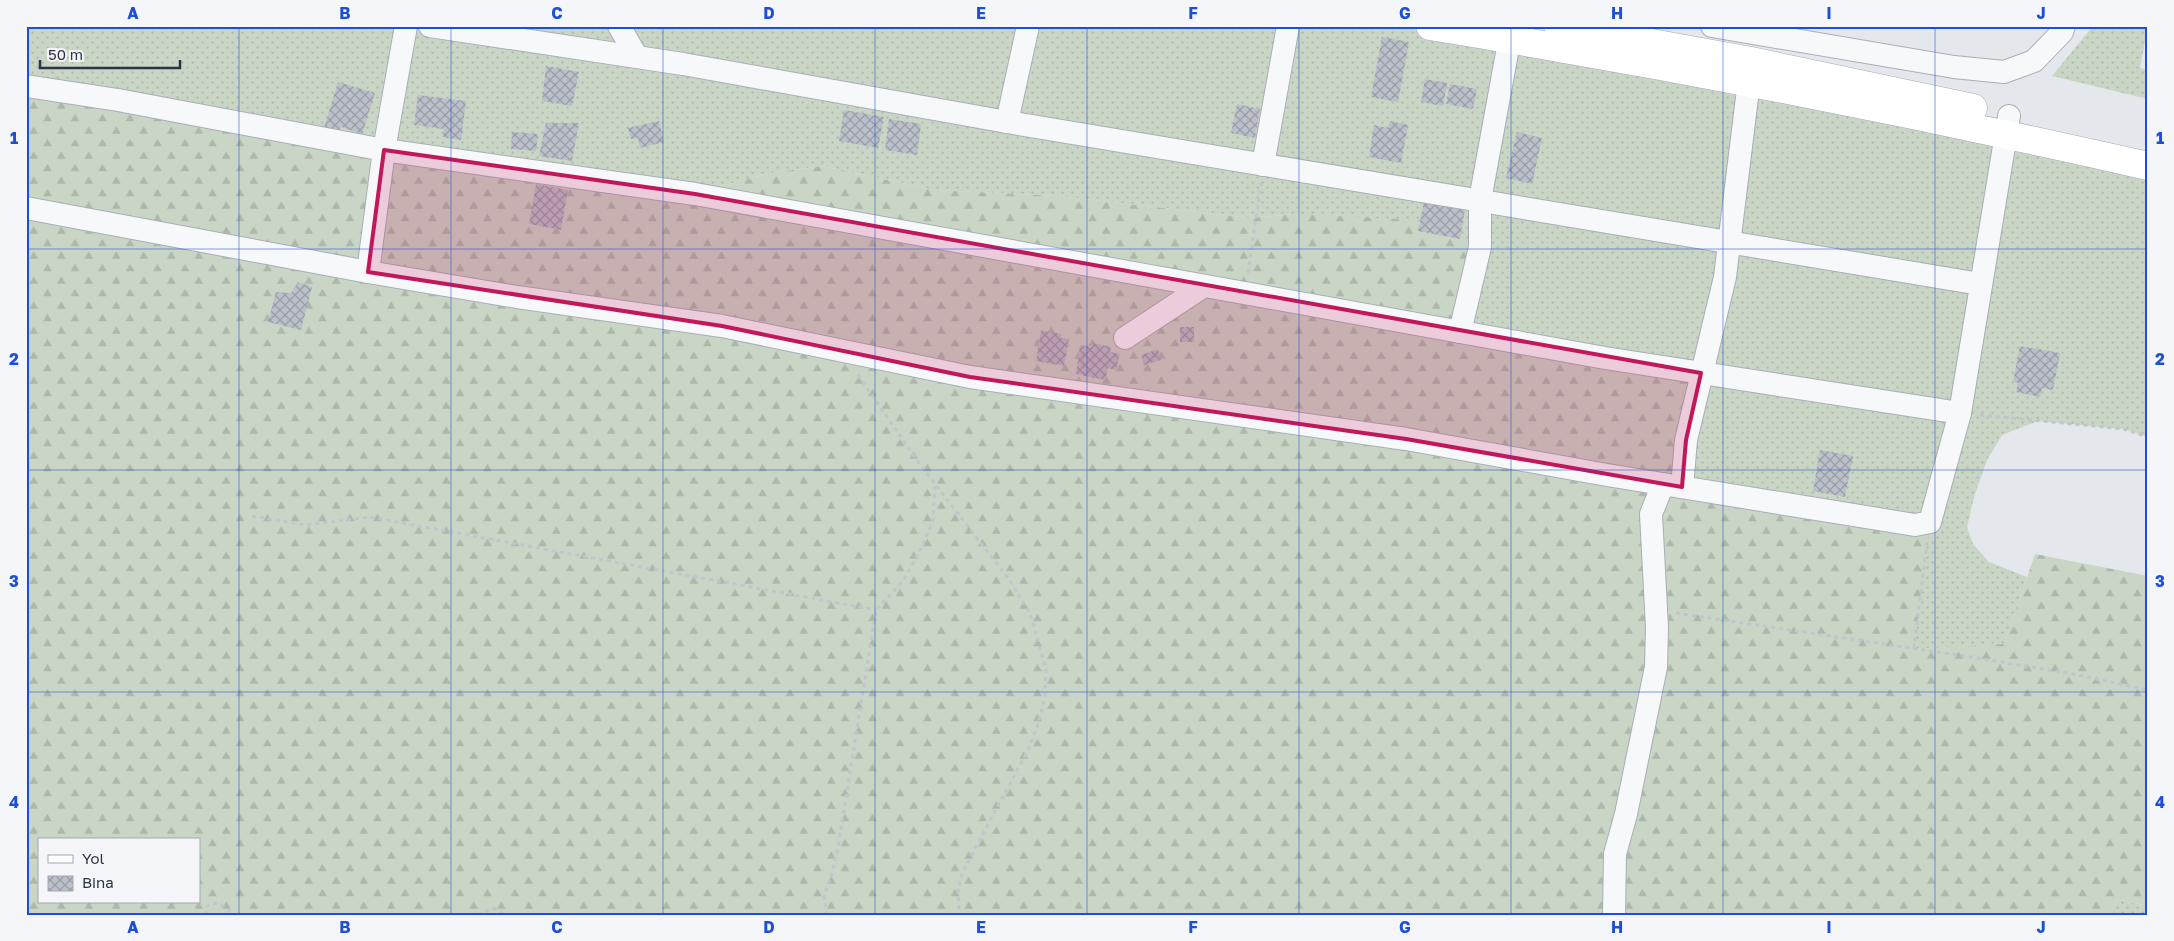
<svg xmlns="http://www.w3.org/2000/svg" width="2174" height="941" font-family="'Golos Text',sans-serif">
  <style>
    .grass { fill: url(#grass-dots) }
    .forest { fill: url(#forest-firs); fill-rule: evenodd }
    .building { fill: url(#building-cross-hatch) }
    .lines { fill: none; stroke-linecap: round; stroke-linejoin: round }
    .minor-casing { stroke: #a9aeb7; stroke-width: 24 }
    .major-casing { stroke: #a3abb8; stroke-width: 29 }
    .path { stroke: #c2c5cb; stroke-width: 3; stroke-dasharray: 4 4; stroke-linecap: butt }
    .minor { stroke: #f7f8fa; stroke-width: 22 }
    .major { stroke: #fff; stroke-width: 28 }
    .marked { fill: #c2185b; fill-opacity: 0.2; stroke: #c2185b; stroke-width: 4; stroke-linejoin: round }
    .grid { fill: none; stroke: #1d4ed8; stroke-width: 1; stroke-opacity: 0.55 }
    .neatline { fill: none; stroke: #1d4ed8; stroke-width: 2 }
    .grid-label { font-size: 16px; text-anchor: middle; font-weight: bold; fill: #1d4ed8 }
  </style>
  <defs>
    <pattern id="grass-dots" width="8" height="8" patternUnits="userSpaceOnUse" patternTransform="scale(1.25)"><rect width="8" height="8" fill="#c9d6c5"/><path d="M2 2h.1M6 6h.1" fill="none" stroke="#adb8ab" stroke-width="1.8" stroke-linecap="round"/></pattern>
    <pattern id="forest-firs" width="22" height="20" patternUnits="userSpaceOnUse" patternTransform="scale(1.25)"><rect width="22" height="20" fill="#c9d6c5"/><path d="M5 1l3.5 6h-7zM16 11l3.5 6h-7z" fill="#adb8ab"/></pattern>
    <pattern id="building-cross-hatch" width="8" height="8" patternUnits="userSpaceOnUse" patternTransform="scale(1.25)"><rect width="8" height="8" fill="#bbc0ca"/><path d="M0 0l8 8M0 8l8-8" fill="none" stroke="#989da6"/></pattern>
  </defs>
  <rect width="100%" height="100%" fill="#e4e7ec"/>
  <!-- grass -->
  <g class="grass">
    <path d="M26,26H1419L2148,169V437L2124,429L2038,421L2002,435L1987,460L1974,497L1967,527L1973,544L1989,562L2027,577L2004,645L1914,649L1295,214L1251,218L1058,196L934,190L822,166L765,174L695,194L26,86Z"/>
    <path d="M2093,26H2148L2140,68L2148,70V99L2052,76Z"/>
    <path d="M2116,899L2148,906V915H2112Z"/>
  </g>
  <!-- forest -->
  <path class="forest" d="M26,87L695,194L765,174L822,166L934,190L1058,196L1251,218L1295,214L1419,220L1480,247L1460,332L1701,373L1682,487L1928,536L1914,649L2004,644L2035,554L2148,576V906L2116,899L2112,915H26ZM39,840H199V902H39Z"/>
  <!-- building -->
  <g class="building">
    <path d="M1382,37L1409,42L1398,102L1371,97Z"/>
    <path d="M546,66L579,72L572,106L542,101Z"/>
    <path d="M1425,79L1447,83L1443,106L1421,102Z"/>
    <path d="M338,82L375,93L362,134L341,127L339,132L324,128Z"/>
    <path d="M1450,84L1477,89L1473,109L1446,104Z"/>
    <path d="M418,95L466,101L461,140L443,137L444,129L414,125Z"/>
    <path d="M1237,104L1260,109L1255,138L1231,133Z"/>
    <path d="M844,110L884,117L878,148L839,141Z"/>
    <path d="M889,119L921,124L917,155L885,150Z"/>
    <path d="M659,121L664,142L640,148L638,138L631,139L628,128Z"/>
    <path d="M1390,121L1408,125L1401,163L1369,157L1374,125L1388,128Z"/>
    <path d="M546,123H579L572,161L539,156Z"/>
    <path d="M512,132L538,134L536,151L511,149Z"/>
    <path d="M1517,132L1542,138L1532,184L1506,178Z"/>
    <path d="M536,184L568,190L561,230L529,224Z"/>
    <path d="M1424,202L1465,209L1460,239L1418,231Z"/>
    <path d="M298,282L312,287L301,330L268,322L276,292L291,293Z"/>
    <rect x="1180" y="327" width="14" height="15"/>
    <path d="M1041,330L1061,334V338L1069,339L1064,366L1036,361Z"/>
    <path d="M1092,343L1111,347L1110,352L1120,354L1116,370L1108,368L1105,380L1076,374L1080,345L1091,347Z"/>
    <path d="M2020,346L2060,353L2053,390L2042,388L2040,397L2016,392L2018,383L2013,382Z"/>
    <path d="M1158,349L1161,360L1144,365L1141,355Z"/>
    <path d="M1820,450L1853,456L1845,497L1813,491Z"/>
  </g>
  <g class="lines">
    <defs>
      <g id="minor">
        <path d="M430,26L683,64L1007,122L1980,284"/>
        <path d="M619,26L637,57"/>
        <path d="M1712,26L1954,67L2004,72L2034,61L2062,32L2064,26"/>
        <path d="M26,86L118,100L384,150L695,194L1605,358L1960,413"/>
        <path d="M1007,122L1028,26"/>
        <path d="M1263,165L1288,26"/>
        <path d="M26,208L368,272L517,297L722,326L970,377L1406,439L1607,475L1915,525L1930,522L1960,413L2009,116"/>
        <path d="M368,272L384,150L406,26"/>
        <path d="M1460,332L1480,247V200L1512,26"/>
        <path d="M1125,338L1204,286"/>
        <path d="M1682,487L1686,440L1725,277L1751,65"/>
        <path d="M1614,915L1615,854L1626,814L1656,667L1657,628L1651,514L1663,484"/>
      </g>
      <g id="major">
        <path d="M1430,26C1670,65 1910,112 2148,166"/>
        <path d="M1558,26L1751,61L1973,108"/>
      </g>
    </defs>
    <!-- minor casing -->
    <use href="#minor" class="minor-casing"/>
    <!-- major casing -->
    <use href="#major" class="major-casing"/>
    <!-- path -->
    <g class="path">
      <path d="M1248,273L1261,183"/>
      <path d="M858,375L919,463L1010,581L1030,613L1046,669L1045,697L1037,727L1027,752L962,873L958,891L959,915"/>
      <path d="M1980,415L2124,429L2148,437"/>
      <path d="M252,516L306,525L370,517L876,610"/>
      <path d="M1676,613L1971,657L2073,674L2148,690"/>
      <path d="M1914,649L1927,542"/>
      <path d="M205,915L207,906L212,903L221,905L235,915"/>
      <path d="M478,915L494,908L505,915"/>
      <path d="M827,915L824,895L831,878L838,847L876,610L903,581L922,547L933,520L935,486"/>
    </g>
    <!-- minor -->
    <use href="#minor" class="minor"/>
    <!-- major -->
    <use href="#major" class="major"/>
  </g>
  <!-- marked area -->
  <path class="marked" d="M384,150L695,194L1701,373L1686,440L1682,487L1406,439L970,377L722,326L368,272Z"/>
  <!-- grid -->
  <path class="grid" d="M239,26V915M451,26V915M663,26V915M875,26V915M1087,26V915M1299,26V915M1511,26V915M1723,26V915M1935,26V915M26,249H2148M26,470H2148M26,692H2148"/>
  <!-- border -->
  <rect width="2174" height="941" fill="none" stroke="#f4f6f9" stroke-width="55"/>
  <!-- legend -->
  <rect x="38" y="838" width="162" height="65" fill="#f4f6f9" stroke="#a4a8b1"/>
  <rect x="48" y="855" width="25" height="8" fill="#ffffff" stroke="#a4a8b1"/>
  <text x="82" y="864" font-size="15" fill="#2b3445">Yol</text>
  <rect x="48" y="876" width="25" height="15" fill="url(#building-cross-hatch)" stroke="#a4a8b1"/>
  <text x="82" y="888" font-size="15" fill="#2b3445">Bina</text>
  <!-- scale -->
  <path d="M40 60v8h140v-8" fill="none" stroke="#2b3445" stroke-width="2.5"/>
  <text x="48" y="60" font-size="15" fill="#2b3445" stroke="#f4f6f9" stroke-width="4" paint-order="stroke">50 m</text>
  <rect x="28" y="28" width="2118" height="886" class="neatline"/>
  <g class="grid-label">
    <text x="133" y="19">A</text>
    <text x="345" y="19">B</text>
    <text x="557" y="19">C</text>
    <text x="769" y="19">D</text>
    <text x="981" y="19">E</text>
    <text x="1193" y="19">F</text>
    <text x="1405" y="19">G</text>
    <text x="1617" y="19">H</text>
    <text x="1829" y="19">I</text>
    <text x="2041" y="19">J</text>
    <text x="14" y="144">1</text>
    <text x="2160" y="144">1</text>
    <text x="14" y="365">2</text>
    <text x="2160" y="365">2</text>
    <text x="14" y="587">3</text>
    <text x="2160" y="587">3</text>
    <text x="14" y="808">4</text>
    <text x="2160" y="808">4</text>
    <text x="133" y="933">A</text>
    <text x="345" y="933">B</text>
    <text x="557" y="933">C</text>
    <text x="769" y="933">D</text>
    <text x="981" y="933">E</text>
    <text x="1193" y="933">F</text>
    <text x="1405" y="933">G</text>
    <text x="1617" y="933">H</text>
    <text x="1829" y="933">I</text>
    <text x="2041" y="933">J</text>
  </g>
</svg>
